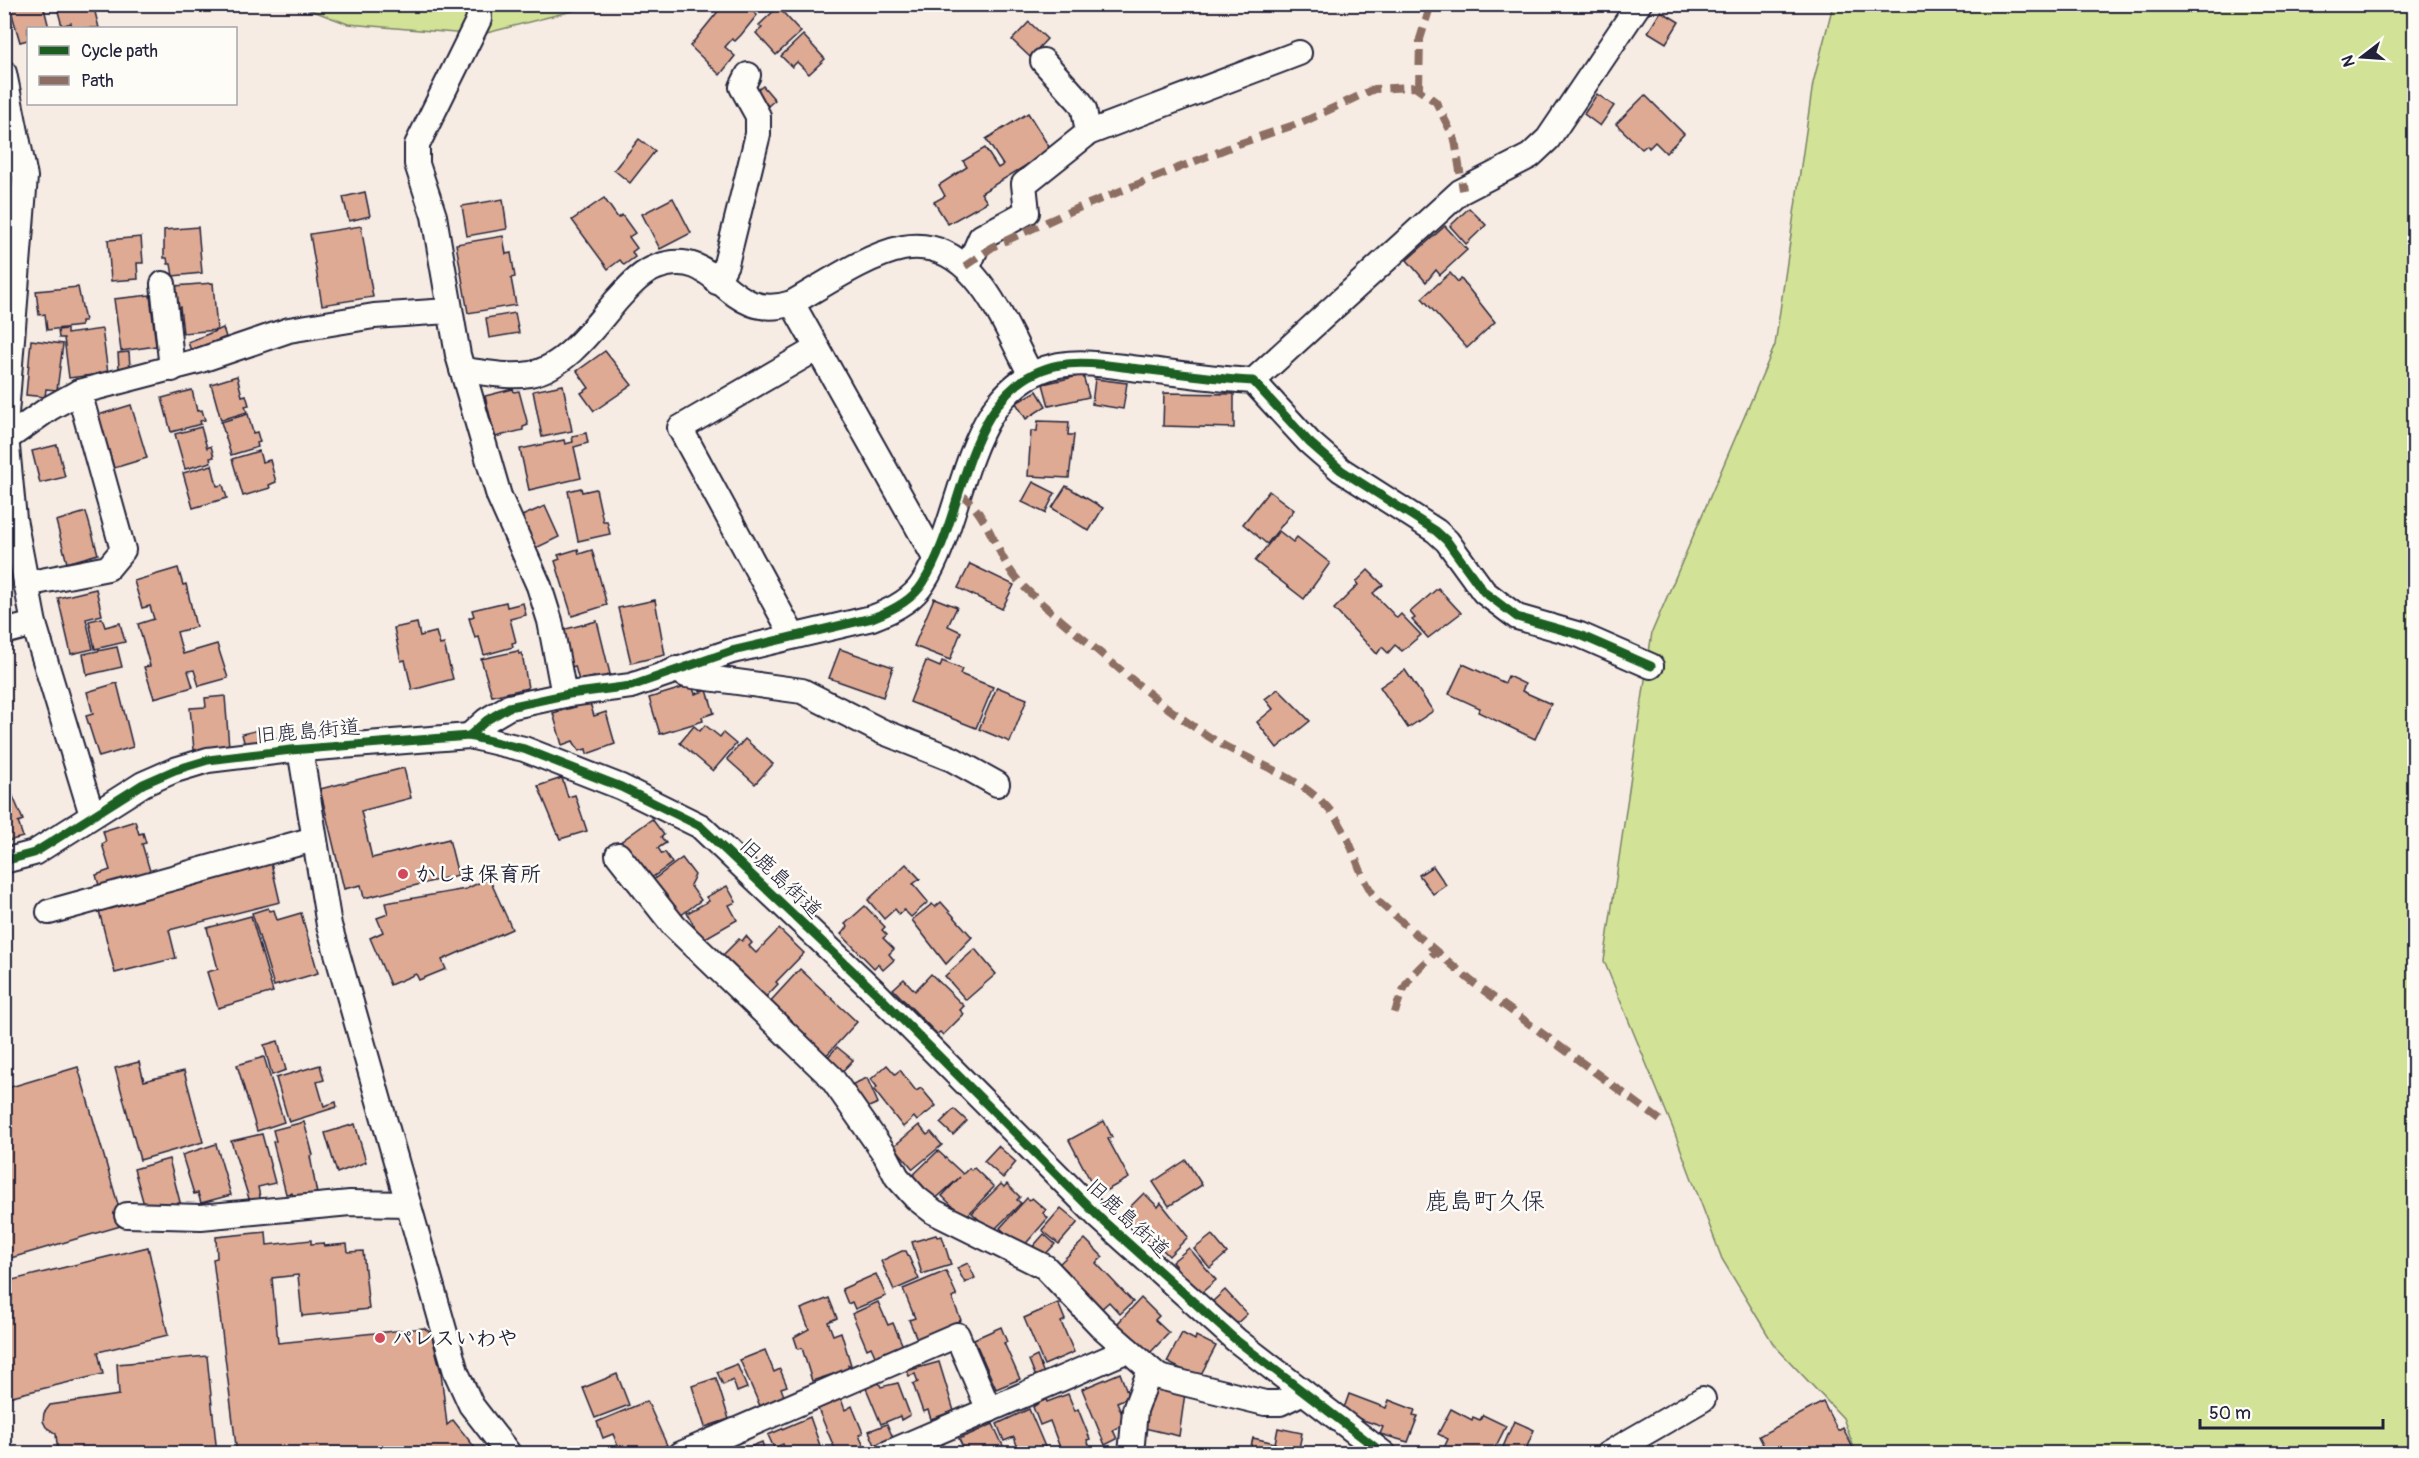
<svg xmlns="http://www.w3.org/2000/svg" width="2419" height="1458" font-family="Pangolin,'Klee One',sans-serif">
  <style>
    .green { fill: #d2e397; stroke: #7a8269; stroke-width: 1.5 }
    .building { fill: #deaa93; stroke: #22223b; stroke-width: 1.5 }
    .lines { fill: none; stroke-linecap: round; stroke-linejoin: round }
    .minor-casing { stroke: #22223b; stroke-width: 28 }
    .minor { stroke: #fdfcf7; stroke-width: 24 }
    .quiet { stroke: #8d6e63; stroke-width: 8; stroke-dasharray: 15 8; stroke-linecap: butt }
    .cycleway-casing { stroke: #fdfcf7; stroke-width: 13 }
    .cycleway { stroke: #1b5e20; stroke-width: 9 }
    .poi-dot { fill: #d1495b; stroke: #fdfcf7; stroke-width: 2 }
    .labels { text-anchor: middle; stroke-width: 5; stroke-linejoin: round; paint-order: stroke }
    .street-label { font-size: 21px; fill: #22223b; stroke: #fdfcf7 }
    .poi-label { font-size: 21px; font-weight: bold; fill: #22223b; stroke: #fdfcf7; text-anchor: start }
    .quarter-label { font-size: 24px; fill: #22223b; stroke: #fdfcf7 }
  </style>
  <rect width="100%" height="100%" fill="#f7ece3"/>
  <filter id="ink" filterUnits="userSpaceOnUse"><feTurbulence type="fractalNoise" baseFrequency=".0167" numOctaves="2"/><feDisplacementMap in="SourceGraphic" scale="12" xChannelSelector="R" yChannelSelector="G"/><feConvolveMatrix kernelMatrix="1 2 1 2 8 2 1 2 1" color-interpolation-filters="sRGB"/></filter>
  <g filter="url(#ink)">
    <!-- green -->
    <g class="green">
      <path d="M297,5H595L479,35L348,24Z"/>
      <path d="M1833,5H2414V1453H1856L1843,1418L1774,1345L1722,1259L1672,1126L1604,961L1652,632L1775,345L1813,83Z"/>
    </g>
    <!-- building -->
    <g class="building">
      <path d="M9,4H43L49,28H28V40L20,42Z"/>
      <path d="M56,4H93L99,28H72L71,23L62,26Z"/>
      <path d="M724,4H744L757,15L741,35L735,41L732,39L725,47L735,56L720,75L690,46Z"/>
      <path d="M778,7L801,32L776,55L756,33L762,28L759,25Z"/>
      <path d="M1661,11L1679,22L1666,43L1648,32Z"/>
      <path d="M1029,22L1047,39L1030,57L1012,40Z"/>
      <path d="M803,35L825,59L809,74L797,62L792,67L781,56Z"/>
      <path d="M763,86L775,100L768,106L756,91Z"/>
      <path d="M1597,94L1614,106L1600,126L1584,114Z"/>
      <path d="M1645,95L1684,134L1666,153L1655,142L1649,148L1647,145L1642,149L1616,124Z"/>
      <path d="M1028,113L1051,150L981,193L987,202L948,224L934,202L945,196L939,185L967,167L963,161L985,148L998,168L1003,165L986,139Z"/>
      <path d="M639,139L655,151L630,183L614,170Z"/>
      <path d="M365,192L370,216L349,221L343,197Z"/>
      <path d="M604,198L618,218L622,215L635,233L629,237L637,248L632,252L635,257L624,265L620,260L608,269L572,220Z"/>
      <path d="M673,198L691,233L660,249L642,214Z"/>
      <path d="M503,199L507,229L467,236L462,206Z"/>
      <path d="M1469,208L1486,225L1466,244L1450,226Z"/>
      <path d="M361,226L373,297L322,305L310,234Z"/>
      <path d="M1445,226L1467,250L1440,275L1436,270L1426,282L1407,260Z"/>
      <path d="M198,227L202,273L173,276L171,264H168L167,258H164V230Z"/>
      <path d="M503,236L506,254L511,253L515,277L511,278L516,305L468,313L456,244Z"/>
      <path d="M141,237L143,263H137L138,279L111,281L108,240Z"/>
      <path d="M1450,273L1458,282L1461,279L1495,322L1467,348L1422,298Z"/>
      <path d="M213,283L217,330L183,333L180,307L176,308L174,286Z"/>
      <path d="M78,287L85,321H81V326L47,330L45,314L39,315L36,291Z"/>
      <path d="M150,295L156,346L121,351L114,299Z"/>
      <path d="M515,313L519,333L489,338L486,318Z"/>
      <path d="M223,328L226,337L191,351L188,342Z"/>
      <path d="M67,329V334L102,329L108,373L69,378L64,338H59L58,330Z"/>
      <path d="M31,340L63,344L57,390L46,389L45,397L26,395Z"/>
      <path d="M605,351L632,385L594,411L581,393L589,388L577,371Z"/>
      <path d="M129,352L130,367L119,368L118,353Z"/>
      <path d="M1083,375L1089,397L1049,406L1043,384Z"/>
      <path d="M237,376L242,396L246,395L249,405L245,406L247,412L221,420L211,384Z"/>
      <path d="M1095,379L1127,383L1123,409L1092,404Z"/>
      <path d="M563,385L572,431L542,437L533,391Z"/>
      <path d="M513,389L514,392L519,391L528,425L523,427V430L495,437L485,396Z"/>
      <path d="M192,390L197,411L202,410L205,420L200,421L201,424L171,432L162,398Z"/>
      <path d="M1037,391L1046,406L1026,419L1016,403Z"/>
      <path d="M1164,393L1234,394V428L1163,426Z"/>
      <path d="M131,405L147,458L114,468L98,415Z"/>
      <path d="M248,414L253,433L257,432L260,442L257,443L258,447L231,455L221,422Z"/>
      <path d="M1038,421L1069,422L1068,435H1074L1069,478L1028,476L1031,431H1037Z"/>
      <path d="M201,427L207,448L211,446L214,457L210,458L211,462L185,469L175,434Z"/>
      <path d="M586,433L588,443L574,447L581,478L529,490L520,449L564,440L565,444L573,442L572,436Z"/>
      <path d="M57,445L65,477L40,483L32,451Z"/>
      <path d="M259,451L262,462L270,460L276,482L269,485L270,488L243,496L232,459Z"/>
      <path d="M212,465L217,486L223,485L227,498L193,508L183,473Z"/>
      <path d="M1033,482L1055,493L1045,513L1022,502Z"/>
      <path d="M1066,486L1103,508L1089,531L1052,508Z"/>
      <path d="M581,488L582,492L596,489L603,521H607L610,534L578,541L568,491Z"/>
      <path d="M1269,491L1294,510L1267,544L1243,524Z"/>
      <path d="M545,506L559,537L536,548L522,516Z"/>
      <path d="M86,512L98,554L67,563L56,521Z"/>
      <path d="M1279,531L1293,542L1297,537L1330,563L1304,599L1255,561Z"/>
      <path d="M578,549L579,554L592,550L607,605L572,616L555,561L560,559L558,555Z"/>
      <path d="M970,564L1014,585L1002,609L958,588Z"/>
      <path d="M178,568L183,585L186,584L196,627L177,632L183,654L217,644L228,678L199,686L194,670L188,671L193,687L154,698L144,667L150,666L138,624L154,619L150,606L142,608L134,581Z"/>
      <path d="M1368,570L1383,585L1373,593L1397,618L1401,614L1421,635L1402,651L1395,645L1388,653L1382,647L1377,654L1334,609L1358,585L1356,582Z"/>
      <path d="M4,577L14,618L4,619Z"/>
      <path d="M1438,588L1461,613L1428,638L1412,620L1415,618L1410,612Z"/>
      <path d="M96,589L102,615L86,619L93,649L71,654L58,598Z"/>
      <path d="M934,598L957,607L948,626L961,632L950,660L914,646Z"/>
      <path d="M655,600L665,655L631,663L618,608Z"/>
      <path d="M506,602L507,607L523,603L526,615L510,619L516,642L512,643L513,647L484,655L479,637L475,638L469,618L474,616L472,610Z"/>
      <path d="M102,618L105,627L120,623L125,642L95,649L89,621Z"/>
      <path d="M597,621L610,674L607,675V679L595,682L594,677L579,681L575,666L572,667L562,630Z"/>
      <path d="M417,623L420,636L436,632L440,645L444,644L453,679L412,690L405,660L401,661L394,628Z"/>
      <path d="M117,647L122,667L87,675L83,654Z"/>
      <path d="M840,649L893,667L883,697L829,678Z"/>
      <path d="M518,651L519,654L522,653L528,688L492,696L481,659Z"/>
      <path d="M926,661L940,667L942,661L962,669L960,674L993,687L976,728L910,702Z"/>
      <path d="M1463,664L1505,683L1508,676L1525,684L1522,691L1551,704L1535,739L1478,712L1480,708L1449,694Z"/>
      <path d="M1405,670L1433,711L1408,728L1380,687Z"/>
      <path d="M117,683L133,747L99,757L86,716L93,714L87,692Z"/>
      <path d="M692,685L695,694L707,690L714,713L702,717L703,721L660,734L649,698Z"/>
      <path d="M997,687L1027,699L1010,742L979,729Z"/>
      <path d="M1278,689L1310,721L1277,748L1257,722L1273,709L1265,699Z"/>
      <path d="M225,696L229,747L194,750L190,708L206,707L205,698Z"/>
      <path d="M590,703L594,716L606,712L615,744L587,754L586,749L579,751L573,741L562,745L553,713Z"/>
      <path d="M705,725L720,737L723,733L736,744L713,771L680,743L694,726L700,731Z"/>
      <path d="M263,729L266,742L245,746L242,734Z"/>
      <path d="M745,739L773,764L755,784L727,759Z"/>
      <path d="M404,768L411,798L361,811L372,858L449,839L458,875L364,898L361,885L344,889L320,789Z"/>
      <path d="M562,778L568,797L575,795L587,831L560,839L538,786Z"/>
      <path d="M12,794L23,820L18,822L23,837L4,842V796Z"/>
      <path d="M652,819L664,835L661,837L666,843L658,848L662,854L665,852L672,863L650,879L635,866L619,843Z"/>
      <path d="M135,821L139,834L143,833L146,843L142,844L150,871L101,892L96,875L110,870L102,844L106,842L103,831Z"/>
      <path d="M682,858L695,875L690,885L701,900L680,916L653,880Z"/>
      <path d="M271,863L280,902L169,930L176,958L115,973L98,907Z"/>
      <path d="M906,864L920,879L913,884L928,902L911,917L904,910L899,914L895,909L884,919L868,900Z"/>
      <path d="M1433,866L1446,885L1433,894L1419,875Z"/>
      <path d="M489,878L512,929L442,960L446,969L419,980L416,974L390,985L370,938L383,932L377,918L388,914L385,903L466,889Z"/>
      <path d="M727,886L736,902L729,905L737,920L702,940L687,913L709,901L706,897Z"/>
      <path d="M941,902L972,937L946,964L912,920L932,904L935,907Z"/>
      <path d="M865,906L885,927L882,930L887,935L883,938L894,949L889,954L894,960L883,970L878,964L874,968L841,934L848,927L845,924Z"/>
      <path d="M268,908L269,911L274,910L277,920L301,913L318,973L274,986L252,913Z"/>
      <path d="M251,916L273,992L218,1008L207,972L218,969L207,928Z"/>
      <path d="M779,929L804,953L776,982L778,984L763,1000L720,958L739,939L742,941L746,936L752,943L749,946L756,953Z"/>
      <path d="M975,949L996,974L966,1000L945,976Z"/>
      <path d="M800,969L857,1022L823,1059L766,1006Z"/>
      <path d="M931,974L964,1006L960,1010L964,1014L943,1035L940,1032L937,1034L893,989L904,979L915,991Z"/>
      <path d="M278,1041L286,1070L272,1075L264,1045Z"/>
      <path d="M837,1047L853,1060L840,1074L825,1060Z"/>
      <path d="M264,1057L284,1122L257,1131L237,1065Z"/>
      <path d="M139,1062L144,1081L184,1071L203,1142L140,1160L115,1068Z"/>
      <path d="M320,1065L324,1080L317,1082L324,1106L336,1102L337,1107L289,1122L276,1078Z"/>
      <path d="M887,1065L895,1074L900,1070L916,1091L921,1088L936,1106L917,1121L914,1117L903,1127L874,1090L877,1087L871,1079Z"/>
      <path d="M78,1067L124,1225L4,1260V1089Z"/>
      <path d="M867,1078L878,1103L862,1110L851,1085Z"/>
      <path d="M954,1109L967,1121L953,1135L940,1123Z"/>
      <path d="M1104,1121L1112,1137L1108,1139L1129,1178L1098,1195L1069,1140Z"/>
      <path d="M304,1122L313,1155L310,1156L317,1194L294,1200L292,1193L286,1194L273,1142L276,1141L273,1130Z"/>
      <path d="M355,1124L366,1162L337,1173L325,1133Z"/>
      <path d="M919,1125L927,1135L931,1132L942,1145L913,1169L894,1146Z"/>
      <path d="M262,1134L275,1183L258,1187L261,1202L251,1205L231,1141Z"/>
      <path d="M216,1144L231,1195L201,1203L198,1193L194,1194L182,1155Z"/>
      <path d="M998,1146L1016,1162L1003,1178L984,1161Z"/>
      <path d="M938,1151L963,1174L969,1168L971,1170L974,1168L994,1187L965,1218L942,1196L960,1177L932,1202L910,1178Z"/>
      <path d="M169,1159L181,1206L146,1212L134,1169Z"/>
      <path d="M1186,1160L1202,1185L1169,1206L1153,1182Z"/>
      <path d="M1001,1184L1004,1187L1007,1184L1020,1197L1017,1200L1021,1203L992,1232L972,1213Z"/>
      <path d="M1144,1193L1158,1207L1161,1203L1188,1237L1169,1256L1154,1241L1151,1245L1121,1216Z"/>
      <path d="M1027,1198L1029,1200L1032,1198L1046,1210L1043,1213L1048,1218L1022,1248L1000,1228Z"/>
      <path d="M1061,1208L1078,1222L1059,1244L1042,1230Z"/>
      <path d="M266,1232L267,1245L311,1240V1244L323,1243L324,1246L347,1244L348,1252L363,1251L369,1309L302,1316L298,1275L272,1278L278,1343L424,1328L431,1333L441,1372L447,1425L453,1420L480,1454H237L213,1259L217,1258L216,1237Z"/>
      <path d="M1044,1234L1055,1244L1041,1259L1030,1250Z"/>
      <path d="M936,1235L937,1237L942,1236L951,1265L922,1274L912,1242Z"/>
      <path d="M1212,1235L1227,1253L1210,1268L1194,1249Z"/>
      <path d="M1085,1239L1103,1257L1096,1263L1133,1302L1120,1314L1109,1302L1100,1310L1058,1265Z"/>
      <path d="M148,1247L168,1335L98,1352L103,1374L4,1398V1282Z"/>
      <path d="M1189,1248L1216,1280L1199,1295L1172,1262Z"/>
      <path d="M902,1251H906L919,1279L894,1290L881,1261Z"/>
      <path d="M968,1263L975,1278L965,1283L957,1268Z"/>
      <path d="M946,1271L957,1296L952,1298L961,1320L917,1339L909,1320L915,1318L903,1289Z"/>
      <path d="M876,1274L886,1296L855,1309L852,1302L848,1304L842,1289Z"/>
      <path d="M1225,1290L1247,1314L1234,1326L1212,1302Z"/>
      <path d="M829,1298L837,1318L828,1322L833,1335L841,1332L851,1365H848L849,1369L812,1381L802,1348L798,1349L794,1337L809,1329L801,1309Z"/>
      <path d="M1141,1298L1159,1316L1155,1320L1169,1333L1149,1354L1117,1324Z"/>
      <path d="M878,1302L888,1325L893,1323L903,1346L876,1358L871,1347L867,1349L852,1314Z"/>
      <path d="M1058,1303L1065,1320L1061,1322L1074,1352L1044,1365L1024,1318Z"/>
      <path d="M1001,1327L1007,1342L1004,1343L1020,1379L996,1389L974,1339Z"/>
      <path d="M1182,1333L1195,1340L1196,1336L1216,1346L1199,1378L1167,1362Z"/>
      <path d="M765,1350L774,1372L780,1369L787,1386L781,1388L784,1396L760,1406L740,1360Z"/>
      <path d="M207,1356L217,1454H58L56,1434L46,1427L43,1421L44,1413L50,1405L119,1395L117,1364Z"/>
      <path d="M1037,1356L1044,1374L1036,1377L1029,1360Z"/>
      <path d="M939,1362L954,1411L931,1419L928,1410L923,1412L913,1384L918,1382L915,1374L909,1376L907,1371Z"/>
      <path d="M737,1364L747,1388L737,1392L733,1380L723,1385L717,1372Z"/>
      <path d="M1120,1373L1129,1397L1117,1402L1126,1424L1113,1430L1117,1439L1105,1445L1082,1389Z"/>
      <path d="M617,1374L629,1405L595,1418L583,1388Z"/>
      <path d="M716,1378L729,1419L705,1427L692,1386Z"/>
      <path d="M879,1383L881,1387L898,1383L910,1415L901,1420L900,1416L881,1424L866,1388Z"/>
      <path d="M1153,1386L1185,1393L1179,1436L1144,1428Z"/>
      <path d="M1068,1394L1075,1411L1078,1409L1090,1439L1087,1440L1090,1447L1075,1454H1070L1068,1450L1062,1453L1050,1421L1040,1425L1033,1407L1046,1398L1047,1402Z"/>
      <path d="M1349,1394L1386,1408L1389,1400L1415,1410L1413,1415L1418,1416L1408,1442L1380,1434L1383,1427L1360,1419L1344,1408Z"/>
      <path d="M841,1399L845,1410L852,1406L863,1433L859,1435L866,1451L858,1454H837L818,1409Z"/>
      <path d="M647,1401L667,1445L646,1454H621L613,1434L603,1438L597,1422Z"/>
      <path d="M1823,1402L1838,1431L1843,1428L1856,1454H1761L1758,1447L1763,1444L1759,1436Z"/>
      <path d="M1029,1409L1048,1454H1020L1014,1437L1004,1441L997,1424Z"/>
      <path d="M1451,1409L1472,1420L1473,1417L1480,1420L1483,1415L1506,1426L1492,1454H1450L1443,1450L1448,1439L1438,1434Z"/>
      <path d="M810,1417L823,1454H787L783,1444L774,1448L768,1435Z"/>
      <path d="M1514,1421L1534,1430L1524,1454L1503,1447Z"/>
      <path d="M887,1424L893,1438L875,1445L869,1431Z"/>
      <path d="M993,1424L1004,1448L1000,1450L1001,1454H966L959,1439Z"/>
      <path d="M1278,1428L1302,1433L1298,1454H1249L1253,1438L1275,1443Z"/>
      <path d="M762,1442L766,1454L735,1453Z"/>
    </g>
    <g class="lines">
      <defs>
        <g id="minor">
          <path d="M478,4L479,19L417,145V164L434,216L458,355L499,496L539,586L550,621L564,695"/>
          <path d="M1043,61L1080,102L1084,109L1088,133"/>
          <path d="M4,73L25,177L5,426L14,519L34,624L92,815"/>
          <path d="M970,262L981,237L1027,212L1024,184L1088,133L1299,53"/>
          <path d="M717,282L726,264L758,134V116L742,87L748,75"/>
          <path d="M163,284L172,369"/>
          <path d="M792,303L935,558"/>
          <path d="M462,370C483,372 509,378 530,374C565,368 594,327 616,301C628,288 640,273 657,267C720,244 725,325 792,303C824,285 867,255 903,248C974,235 1004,325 1031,375"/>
          <path d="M1253,381L1460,192L1530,156L1548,139L1639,4"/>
          <path d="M6,439L50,408L79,392L198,361L289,330L374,316L448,311"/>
          <path d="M26,584L108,568L123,550L79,392"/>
          <path d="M4,632L34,624"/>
          <path d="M793,636L680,428L816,349"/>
          <path d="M676,669L686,675L802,691L881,731L952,759L997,784"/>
          <path d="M469,736L487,720L509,707L569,694L631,686L732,651L872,618C891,611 912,601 923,583C967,515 963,384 1059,365C1083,361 1107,365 1131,368C1172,372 1212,379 1253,381L1309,442L1341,470L1436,531L1447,541L1484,592L1517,617L1580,635L1651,666"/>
          <path d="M300,749L329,925L456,1372L471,1405L509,1454"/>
          <path d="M618,855L674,926L831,1077L885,1154L897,1177L916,1198L934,1212L1045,1267L1101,1326L1159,1377L1265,1403H1280L1303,1392"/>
          <path d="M4,861L34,853L143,784L175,770L208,760L291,750L469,736L524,749L621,787L700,826L876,993L1099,1217L1236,1340L1384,1454"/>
          <path d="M49,912L314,839"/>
          <path d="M127,1215L201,1217L350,1203L408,1204"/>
          <path d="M681,1454L957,1335L989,1410"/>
          <path d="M886,1454L1128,1350"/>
          <path d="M1131,1454L1135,1410L1150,1370"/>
          <path d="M1608,1454L1703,1399"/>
        </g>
      </defs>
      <!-- minor casing -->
      <use href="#minor" class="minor-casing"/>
      <!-- minor -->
      <use href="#minor" class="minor"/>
      <!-- quiet -->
      <g class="quiet">
        <path d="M1419,89L1420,39L1431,4"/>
        <path d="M965,266L994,246L1071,211L1238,144L1303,122L1374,89L1415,87L1436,102L1455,140L1463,190"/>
        <path d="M959,493C990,513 996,559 1022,585C1046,609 1073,630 1098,651C1137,684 1177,718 1221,744C1255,763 1295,776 1323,803C1357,836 1353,874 1381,904L1471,981L1660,1120"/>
        <path d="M1395,1013C1403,982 1414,972 1437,951"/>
      </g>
      <defs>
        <g id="cycleway">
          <path d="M469,736L487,720L509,707L569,694L631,686L732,651L872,618C891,611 912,601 923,583C967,515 963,384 1059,365C1083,361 1107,365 1131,368C1172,372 1212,379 1253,381L1309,442L1341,470L1436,531L1447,541L1484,592L1517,617L1580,635L1651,666"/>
          <path d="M4,861L34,853L143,784L175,770L208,760L291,750L469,736L524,749L621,787L700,826L876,993L1099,1217L1236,1340L1384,1454"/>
        </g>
      </defs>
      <!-- cycleway casing -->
      <use href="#cycleway" class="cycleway-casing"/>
      <!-- cycleway -->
      <use href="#cycleway" class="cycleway"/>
    </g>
  </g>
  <!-- markers -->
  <g class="poi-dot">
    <circle cx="403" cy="874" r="6"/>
    <circle cx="380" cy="1338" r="6"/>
  </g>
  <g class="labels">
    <!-- street labels -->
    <g class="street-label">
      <text transform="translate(308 731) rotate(-5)" y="7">旧鹿島街道</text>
      <text transform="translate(781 878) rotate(44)" y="7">旧鹿島街道</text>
      <text transform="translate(1128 1218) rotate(43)" y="7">旧鹿島街道</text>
    </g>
    <!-- poi labels -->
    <g class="poi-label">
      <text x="415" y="881">かしま保育所</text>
      <text x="392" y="1345">パレスいわや</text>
    </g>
    <!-- quarter labels -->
    <g class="quarter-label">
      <text x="1485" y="1209">鹿島町久保</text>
    </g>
  </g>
  <!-- margin -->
  <rect width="2419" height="1458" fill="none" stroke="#fdfcf7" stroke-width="24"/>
  <rect x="12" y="12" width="2395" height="1434" fill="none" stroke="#22223b" stroke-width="2" filter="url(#ink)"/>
  <!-- legend -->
  <rect x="27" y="27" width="210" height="78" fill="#fdfcf7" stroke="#a5a5ac" stroke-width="1.5"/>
  <rect x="39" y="46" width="30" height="9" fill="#1b5e20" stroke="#a5a5ac" stroke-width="1.5"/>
  <text x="81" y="57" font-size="18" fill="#22223b">Cycle path</text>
  <rect x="39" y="76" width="30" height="9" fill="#8d6e63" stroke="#a5a5ac" stroke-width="1.5"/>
  <text x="81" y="87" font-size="18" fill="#22223b">Path</text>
  <!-- north arrow -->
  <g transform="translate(2362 57) rotate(253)" stroke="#fdfcf7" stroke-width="4.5" paint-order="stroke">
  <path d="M0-4.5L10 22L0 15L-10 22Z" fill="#22223b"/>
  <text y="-9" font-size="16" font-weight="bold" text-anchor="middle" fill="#22223b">N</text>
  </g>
  <!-- scale -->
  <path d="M2200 1419v9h183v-9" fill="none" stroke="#22223b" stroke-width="3"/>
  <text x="2209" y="1419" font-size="18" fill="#22223b" stroke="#fdfcf7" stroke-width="4.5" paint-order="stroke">50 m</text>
</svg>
